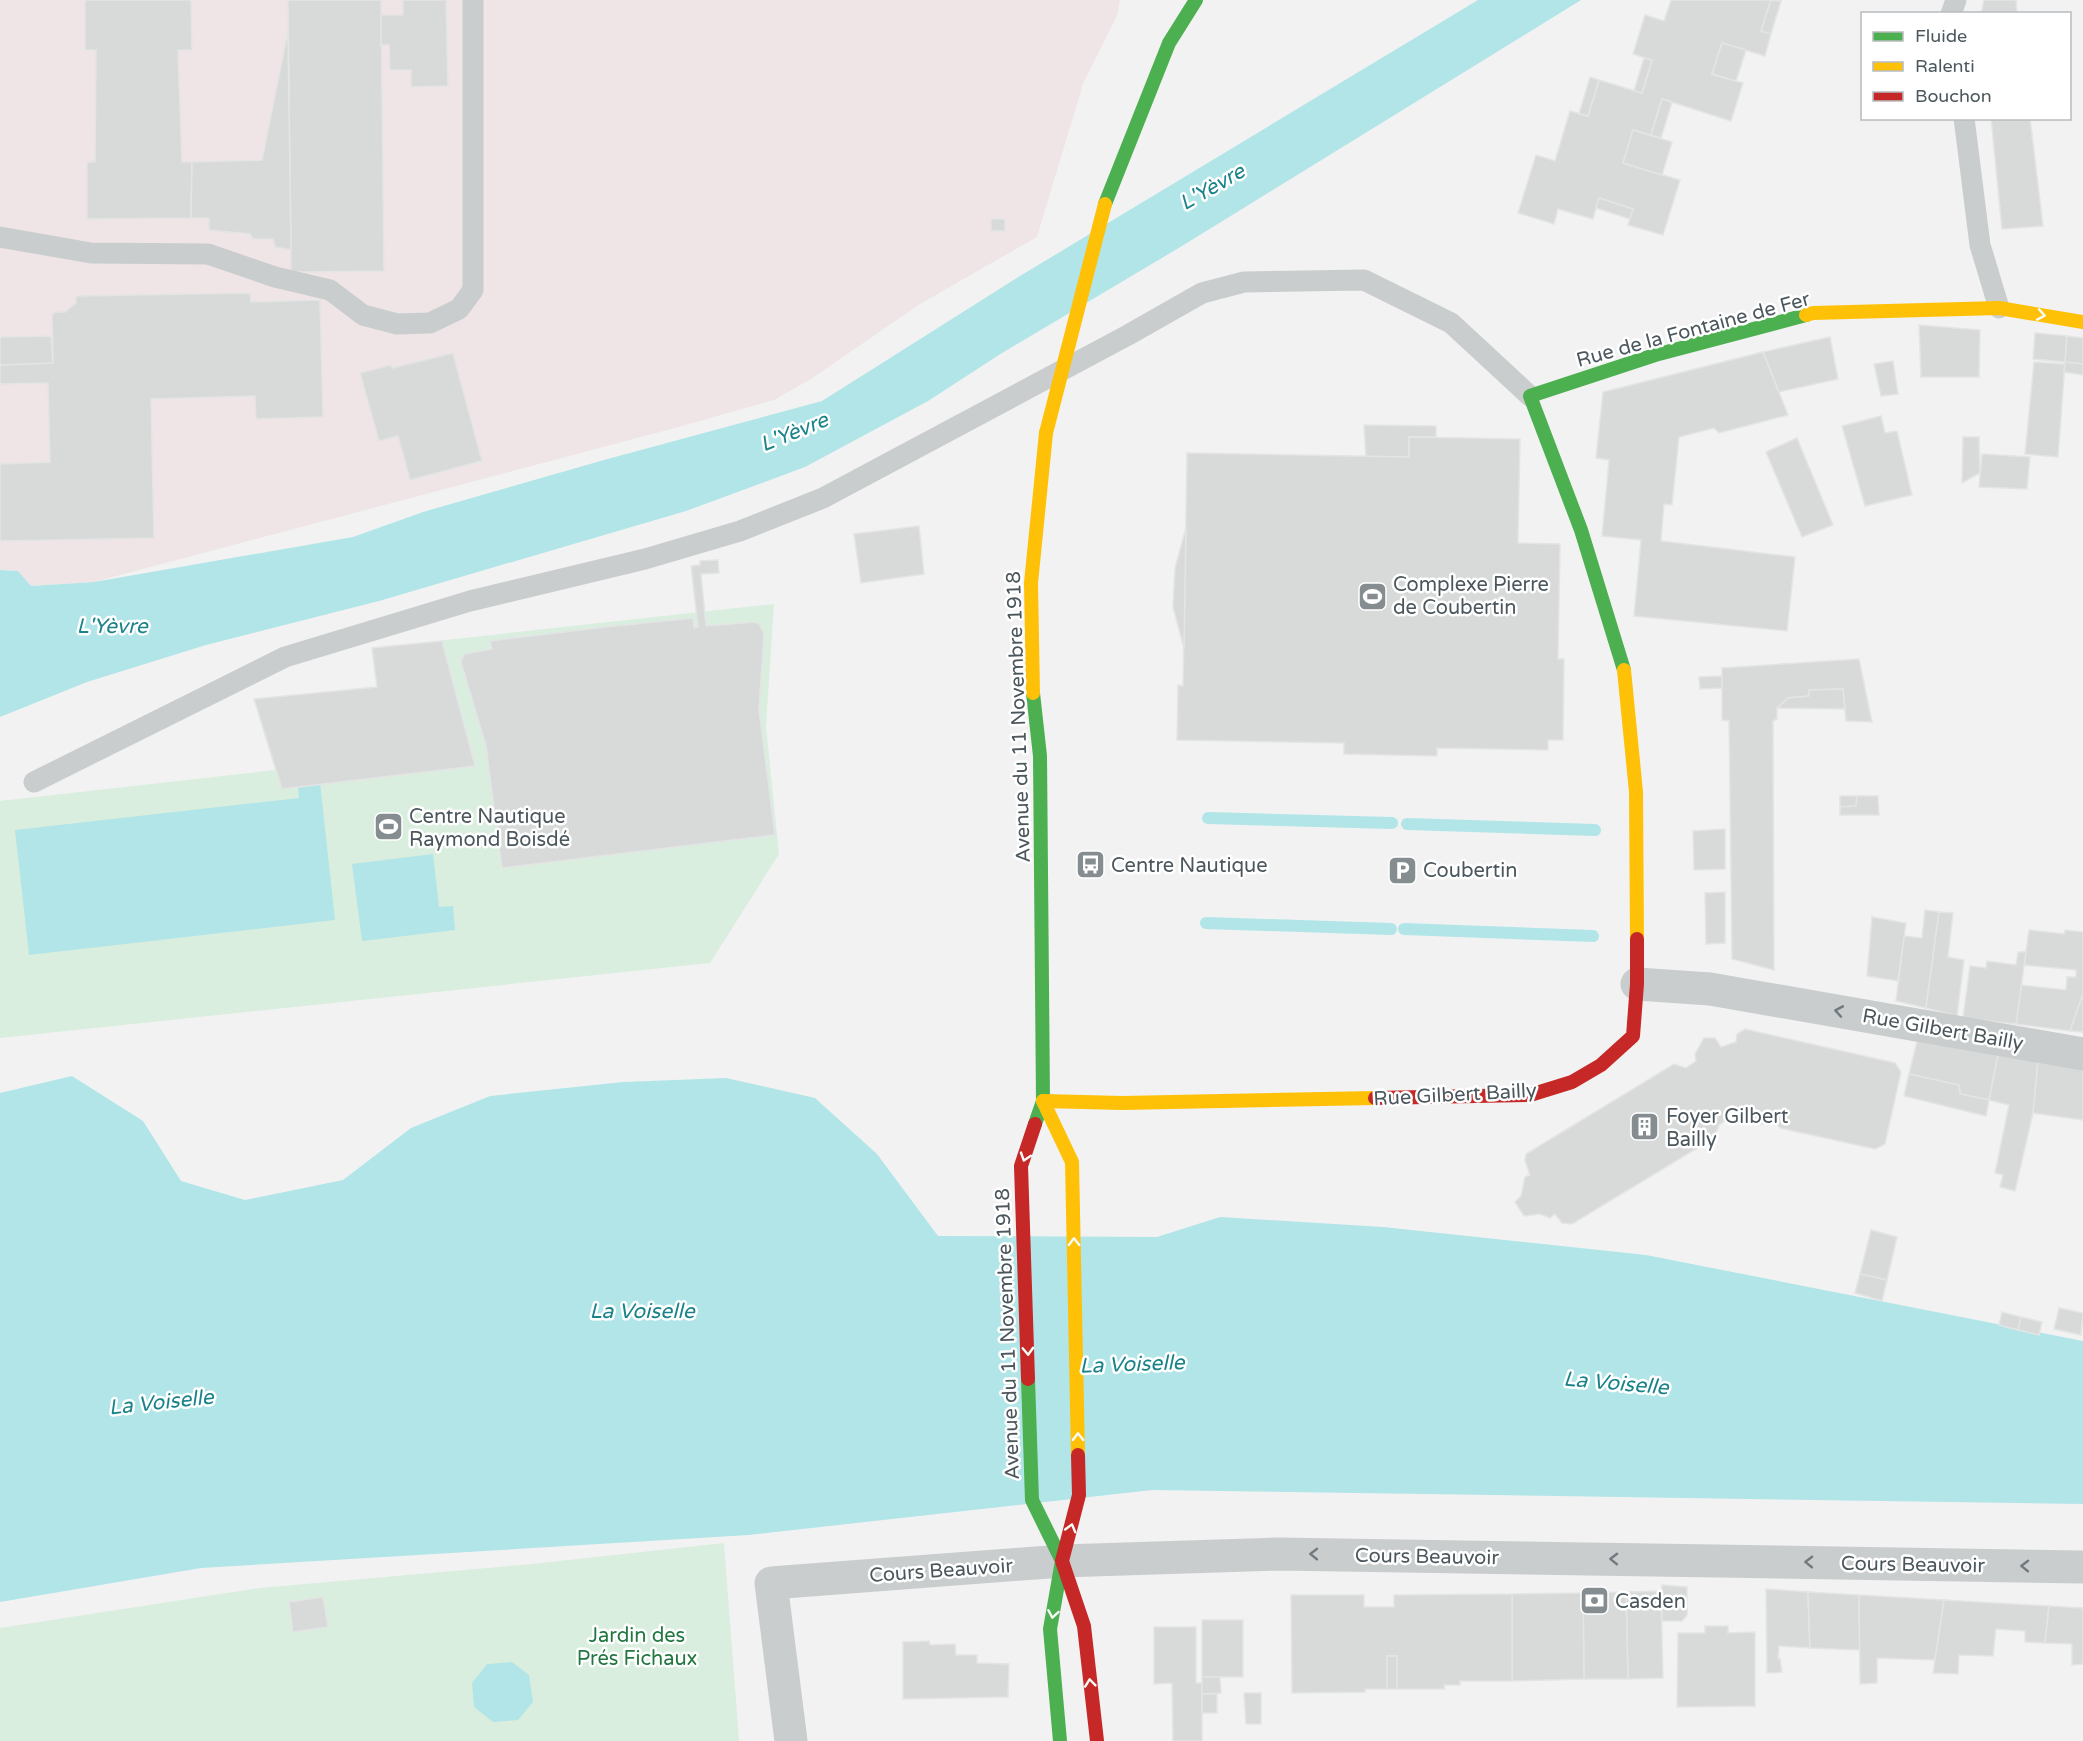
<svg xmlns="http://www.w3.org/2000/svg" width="2083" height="1741" font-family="'Varela Round',sans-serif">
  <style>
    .medical { fill: #efe5e6 }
    .green { fill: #d9eede }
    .water { fill: #b2e5e8 }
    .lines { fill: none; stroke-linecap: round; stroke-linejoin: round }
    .stream { stroke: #b2e5e8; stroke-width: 12 }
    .building { fill: #d8dada; stroke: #e4e4e5; stroke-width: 1.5 }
    .lane { stroke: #cacdce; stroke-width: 21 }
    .street { stroke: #cacdce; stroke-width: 33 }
    .fast { stroke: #4caf50; stroke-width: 14 }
    .slow { stroke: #ffc107; stroke-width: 14 }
    .jam { stroke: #c62828; stroke-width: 14 }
    .slow-bridge { stroke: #ffc107; stroke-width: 14 }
    .oneway { stroke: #f6fbf6 }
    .oneway2 { stroke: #717a7f }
    .labels { text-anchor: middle; stroke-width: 5; stroke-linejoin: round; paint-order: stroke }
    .street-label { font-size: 20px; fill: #4b575d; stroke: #fff }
    .poi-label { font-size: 20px; fill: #4b575d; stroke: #fff; text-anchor: start }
    .park-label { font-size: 20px; fill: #227840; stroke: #fff }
    .water-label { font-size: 21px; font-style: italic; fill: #1a838a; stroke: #fff }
  </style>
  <rect width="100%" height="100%" fill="#f2f2f2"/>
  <!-- medical -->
  <path class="medical" d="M0,0H1120L1117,16L1083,84L1037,237L920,304L811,379L774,400L675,428L94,582L30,586L18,571L0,570Z"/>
  <!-- green -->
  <g class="green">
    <path d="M774,604L766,726L779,854L710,963L0,1038V801L275,770L254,699L377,687L372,648Z"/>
    <path d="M724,1543L739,1741H0V1628L260,1588L532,1564Z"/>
  </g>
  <!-- water -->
  <g class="water">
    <path d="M1478,0H1581L1182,246L1002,353L928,401L805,467L686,511L379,601L206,645L87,682L0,717V570L18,571L31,586L94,582L353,537L423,512L604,460L822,401L1020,276Z"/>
    <path d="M319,773L335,920L29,955L15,830L299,798L297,776Z"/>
    <path d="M433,854L439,907L453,906L455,930L362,941L352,864Z"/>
    <path d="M72,1076L143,1121L181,1181L245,1200L343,1180L411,1128L490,1096L623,1082L726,1078L815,1098L877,1154L938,1236L1157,1237L1220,1217L1383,1227L1646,1255L2083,1341V1504L1152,1490L749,1535L201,1568L0,1602V1093Z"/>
    <path d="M512,1662L529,1675L533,1702L518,1720L493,1722L474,1707L472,1683L487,1664Z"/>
  </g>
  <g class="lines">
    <!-- stream -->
    <g class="stream">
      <path d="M1208,818L1392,823"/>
      <path d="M1407,824L1595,830"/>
      <path d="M1206,923L1391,929"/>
      <path d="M1404,929L1593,936"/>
    </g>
  </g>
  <!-- building -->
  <g class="building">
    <path d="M85,0H191L192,50H178L182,162H192L191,218L87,219V162H95L96,50H85Z"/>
    <path d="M288,0H381L384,271L291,272Z"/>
    <path d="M403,0H446L448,86L411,87V70H390L389,45H381V15H403Z"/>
    <path d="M1671,0H1771L1761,31L1771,34L1765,56L1722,43L1712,74L1743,83L1731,121L1662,99L1651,135L1633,130L1623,163L1680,180L1663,235L1628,225L1633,209L1599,198L1593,219L1558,209L1554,224L1518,213L1536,155L1555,161L1570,111L1588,116L1599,80L1642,93L1652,60L1633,54L1645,15L1664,21Z"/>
    <path d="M1771,0L1781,1L1771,34L1761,31Z"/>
    <path d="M1984,0H2016L2017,14H1981Z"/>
    <path d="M288,31L291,250L275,247L273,239H253L250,234L209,230V218H191L192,162L262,160Z"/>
    <path d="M1722,43L1746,50L1736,81L1712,74Z"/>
    <path d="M1644,58L1652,60L1642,93L1634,91Z"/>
    <path d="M1590,77L1599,80L1588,116L1579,114Z"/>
    <path d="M1662,99L1672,102L1661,138L1651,135Z"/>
    <path d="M1991,118H2030L2043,226L2002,229Z"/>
    <path d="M1633,130L1672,142L1662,175L1623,163Z"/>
    <path d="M1599,198L1633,209L1630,219L1596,208Z"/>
    <rect x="991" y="219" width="14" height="12"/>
    <path d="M250,293L251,302L320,300L323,417L256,419L255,396L151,399L154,538L0,541V464L50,462L48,383L0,384V365L53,363L52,315L55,312H65L76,303V296Z"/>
    <path d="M1919,325L1980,330L1979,377H1921Z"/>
    <path d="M2035,333L2067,336L2065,362L2033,359Z"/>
    <path d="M51,336L53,363L0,365V337Z"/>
    <path d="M2067,336L2083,338V364L2065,362Z"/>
    <path d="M1830,337L1838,379L1779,392L1763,352Z"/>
    <path d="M1763,352L1788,415L1719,433L1714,428L1679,437L1672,505L1664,504L1661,541L1795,557L1787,631L1634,616L1641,540L1602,536L1609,460L1596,458L1603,392Z"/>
    <path d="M453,353L482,461L410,480L398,436L379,441L360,373L391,365L392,368Z"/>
    <path d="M1893,361L1898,394L1881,396L1874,364Z"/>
    <path d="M2034,362L2065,364L2058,457L2025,454Z"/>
    <path d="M2065,362L2083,364V375L2064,372Z"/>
    <path d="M1881,416L1885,433L1897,431L1912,495L1865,506L1842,426Z"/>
    <path d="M1364,425L1436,426V437H1409V457H1366Z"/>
    <path d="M1409,437L1520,439L1518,543L1560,544L1558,659H1564L1563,740H1548V750L1437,748V756L1344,754V743L1177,740L1178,685L1183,686L1187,453L1409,457Z"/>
    <path d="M1963,437H1979L1980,473L1962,483Z"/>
    <path d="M1797,438L1833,525L1802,537L1766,452Z"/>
    <path d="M1982,454L2030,457L2027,489L1979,487Z"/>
    <path d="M919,526L924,574L861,583L854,534Z"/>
    <path d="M1186,528L1184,648L1173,607L1175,568Z"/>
    <path d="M718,560L719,573L701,574L706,626L754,622L759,624L764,634L759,710L775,835L502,868L486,746L461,662L464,654L492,649L490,641L605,627L693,618L694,628L698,627L691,566L700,565V561Z"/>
    <path d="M442,641L475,766L282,789L254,699L377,687L372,648Z"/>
    <path d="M1859,659L1872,722L1846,721L1843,689L1809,690V696L1788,698L1777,708V719L1773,721L1774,970L1732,959L1729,721L1722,720V668Z"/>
    <path d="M1722,676V688L1700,689L1699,677Z"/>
    <path d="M1843,689L1845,709L1777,708L1788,698L1809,696V690Z"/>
    <path d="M1840,796H1857L1856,806L1840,807Z"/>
    <path d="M1857,796H1878L1879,815H1840V807L1856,806Z"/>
    <path d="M1725,829V869L1694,870L1693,831Z"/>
    <path d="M1725,892V943L1706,944L1705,893Z"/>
    <path d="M1925,910L1939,912L1926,1008L1896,1001L1904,936L1922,938Z"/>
    <path d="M1939,912L1953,913L1948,957L1964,960L1957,1016L1926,1008Z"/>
    <path d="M1872,917L1906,923L1898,981L1867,976Z"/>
    <path d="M2029,930L2064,934L2065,930L2083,932V994L2070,1031L2016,1024L2021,985L2066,990L2067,977H2076V970L2024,965Z"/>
    <path d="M2018,952H2026L2016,1024L1963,1018L1970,966L1986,968L1987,961L2016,965Z"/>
    <path d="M2083,994V1032L2070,1031Z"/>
    <path d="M1745,1029L1895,1063L1901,1072L1885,1144L1875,1149L1780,1128L1775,1122L1768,1125L1744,1121L1738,1112L1719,1125L1714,1138L1572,1224L1562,1223L1555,1214L1550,1218L1540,1214L1524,1216L1515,1202L1521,1196L1525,1177L1530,1175L1525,1161L1526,1154L1674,1064L1686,1068L1696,1061L1695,1054L1704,1038H1715L1721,1047L1736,1042L1737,1034Z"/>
    <path d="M1918,1038L1998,1055L1989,1100L1960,1094L1959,1085L1909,1074Z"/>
    <path d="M1998,1055L2038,1061L2033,1113L2015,1191L2000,1187L2003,1175L1995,1173L2009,1105L1989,1100Z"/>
    <path d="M2038,1061L2083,1067V1120L2033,1113Z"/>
    <path d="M1909,1074L1959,1085L1960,1094L1989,1100L1986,1116L1904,1096Z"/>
    <path d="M1871,1230L1897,1237L1887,1280L1860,1274Z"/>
    <path d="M1860,1274L1887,1280L1882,1301L1855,1293Z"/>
    <path d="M2059,1308L2083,1313L2081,1335L2054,1329Z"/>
    <path d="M2002,1312L2021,1317L2018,1330L1999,1325Z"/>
    <path d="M2021,1317L2042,1322L2039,1335L2018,1330Z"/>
    <path d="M1662,1585L1687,1587V1615L1682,1621H1662Z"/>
    <path d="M1766,1589L1808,1592L1810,1648L1779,1646L1778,1659H1780L1782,1672L1767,1673Z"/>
    <path d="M1661,1591L1663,1678L1628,1679L1626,1592Z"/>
    <path d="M1626,1592L1628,1679H1584L1583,1593Z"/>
    <path d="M1808,1592L1859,1595L1860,1650L1810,1648Z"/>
    <path d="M1583,1593L1584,1679L1512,1681V1594Z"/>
    <path d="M1512,1594V1681H1460V1685H1444L1445,1689H1397V1656H1387V1689H1365V1692L1292,1693L1291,1595H1364V1607H1394V1595Z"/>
    <path d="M1859,1595L1944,1600L1935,1660L1877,1658V1683L1860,1684Z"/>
    <path d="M323,1597L328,1627L293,1632L289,1602Z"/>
    <path d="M1944,1600L2049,1606L2045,1643L2025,1642V1631L1996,1629L1993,1656L1959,1655L1958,1674L1933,1673Z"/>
    <path d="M2049,1606L2083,1608V1664L2072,1665V1644L2045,1643Z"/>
    <rect x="1202" y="1620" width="41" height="57"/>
    <path d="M1705,1626H1728V1633L1755,1632V1706L1677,1707L1678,1633H1705Z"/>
    <path d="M1154,1627H1196V1683H1202V1741H1173L1172,1683L1154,1684Z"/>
    <path d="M929,1641L930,1645L955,1644L956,1655H977V1663L1009,1664L1008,1697L903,1699V1642Z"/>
    <rect x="1387" y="1656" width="10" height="33"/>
    <path d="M1202,1677H1220L1221,1693L1202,1694Z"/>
    <path d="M1244,1693H1261V1724H1246Z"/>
    <rect x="1202" y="1694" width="15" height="19"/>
  </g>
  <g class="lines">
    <!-- lane -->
    <g class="lane">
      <path d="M1951,14L1956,0"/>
      <path d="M1964,118L1980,245L1999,308"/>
      <path d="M0,237L91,253L208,254L275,277L330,290L363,315L397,324L430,323L459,309L473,290V0"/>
      <path d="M34,782L285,657L470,601L645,559L740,531L823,498L1128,335L1202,293L1244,282L1364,280L1451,323L1530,396"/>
    </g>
    <!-- street -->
    <g class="street">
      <path d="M1637,984L1710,989L2083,1054"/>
      <path d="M791,1741L771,1583L1062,1561L1279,1554L2083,1567"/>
    </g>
    <!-- fast -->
    <g class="fast">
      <path d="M1105,204L1169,43L1196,0"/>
      <path d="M1624,670L1581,530L1530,396L1655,355L1806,315"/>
      <path d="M1033,693L1040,756L1043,1101L1035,1124"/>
      <path d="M1028,1379L1032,1500L1062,1561L1050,1629L1060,1741"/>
    </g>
    <!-- slow -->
    <g class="slow">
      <path d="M1806,315L1813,313L1999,308L2083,322"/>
      <path d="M1624,670L1636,792L1637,939"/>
      <path d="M1033,693L1031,583L1046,433"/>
      <path d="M1043,1101L1122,1103L1375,1098"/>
      <path d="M1043,1101L1072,1162L1078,1455"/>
    </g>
    <!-- jam -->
    <g class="jam">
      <path d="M1375,1098L1530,1095L1572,1082L1601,1065L1633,1036L1637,984V939"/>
      <path d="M1028,1379L1021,1166L1035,1124"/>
      <path d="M1078,1455L1079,1495L1062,1561L1084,1626L1097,1741"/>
    </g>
    <!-- slow-bridge -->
    <path class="slow-bridge" d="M1046,433L1105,204"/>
  </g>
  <!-- one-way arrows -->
  <defs><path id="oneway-chevron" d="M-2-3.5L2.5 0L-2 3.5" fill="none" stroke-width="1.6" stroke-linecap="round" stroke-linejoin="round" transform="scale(1.5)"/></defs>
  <g class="oneway">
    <use href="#oneway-chevron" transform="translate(2041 315) rotate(10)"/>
    <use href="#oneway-chevron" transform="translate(1025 1157) rotate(108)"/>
    <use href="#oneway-chevron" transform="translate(1074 1242) rotate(-91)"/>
    <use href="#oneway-chevron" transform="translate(1028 1351) rotate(88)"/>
    <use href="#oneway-chevron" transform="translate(1078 1437) rotate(-91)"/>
    <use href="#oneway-chevron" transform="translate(1071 1528) rotate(-75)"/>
    <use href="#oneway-chevron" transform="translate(1053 1614) rotate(100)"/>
    <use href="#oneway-chevron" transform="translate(1090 1683) rotate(-96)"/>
  </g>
  <g class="oneway2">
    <use href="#oneway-chevron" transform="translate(1839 1011) rotate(-170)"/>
    <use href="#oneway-chevron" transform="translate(1314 1554) rotate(-179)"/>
    <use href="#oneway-chevron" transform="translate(1614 1559) rotate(-179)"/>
    <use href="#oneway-chevron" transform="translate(1809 1562) rotate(-179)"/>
    <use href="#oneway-chevron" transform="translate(2025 1566) rotate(-179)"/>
  </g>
  <!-- icons -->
  <defs>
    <symbol id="stadium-square" viewBox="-11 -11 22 22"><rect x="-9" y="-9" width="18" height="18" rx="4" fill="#858d91" stroke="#fff"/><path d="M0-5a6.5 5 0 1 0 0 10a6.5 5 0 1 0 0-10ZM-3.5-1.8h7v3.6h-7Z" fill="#fff"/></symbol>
    <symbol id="bus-square" viewBox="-11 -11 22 22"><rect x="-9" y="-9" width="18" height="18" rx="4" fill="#858d91" stroke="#fff"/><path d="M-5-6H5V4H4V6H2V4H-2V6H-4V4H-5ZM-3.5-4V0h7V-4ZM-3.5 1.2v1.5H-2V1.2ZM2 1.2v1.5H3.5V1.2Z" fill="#fff"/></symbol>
    <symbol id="parking-square" viewBox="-11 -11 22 22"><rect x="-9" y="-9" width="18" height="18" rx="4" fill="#858d91" stroke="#fff"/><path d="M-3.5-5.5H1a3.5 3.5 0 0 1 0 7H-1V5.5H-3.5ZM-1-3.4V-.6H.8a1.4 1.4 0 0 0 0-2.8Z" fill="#fff"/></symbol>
    <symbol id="building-square" viewBox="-11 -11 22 22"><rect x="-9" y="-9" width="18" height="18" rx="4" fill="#858d91" stroke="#fff"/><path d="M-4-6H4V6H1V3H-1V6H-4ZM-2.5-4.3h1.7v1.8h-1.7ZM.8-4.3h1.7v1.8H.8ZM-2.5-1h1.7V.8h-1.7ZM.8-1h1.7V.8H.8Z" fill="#fff"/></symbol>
    <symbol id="bank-square" viewBox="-11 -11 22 22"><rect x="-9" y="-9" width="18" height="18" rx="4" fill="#858d91" stroke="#fff"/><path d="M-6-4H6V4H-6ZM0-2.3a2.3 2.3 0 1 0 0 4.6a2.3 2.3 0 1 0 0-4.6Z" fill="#fff"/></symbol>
  </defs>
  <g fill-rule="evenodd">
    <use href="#stadium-square" x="1356" y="580" width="33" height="33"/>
    <use href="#stadium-square" x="372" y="810" width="33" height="33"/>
    <use href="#bus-square" x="1074" y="848" width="33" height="33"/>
    <use href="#parking-square" x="1386" y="854" width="33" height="33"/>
    <use href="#building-square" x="1628" y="1110" width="33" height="33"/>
    <use href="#bank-square" x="1578" y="1584" width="33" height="33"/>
  </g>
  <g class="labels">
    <!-- street labels -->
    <g class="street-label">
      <text transform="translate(1693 329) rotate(-15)" y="7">Rue de la Fontaine de Fer</text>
      <text transform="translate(1018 717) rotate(-92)" y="7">Avenue du 11 Novembre 1918</text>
      <text transform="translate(1943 1029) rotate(10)" y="7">Rue Gilbert Bailly</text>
      <text transform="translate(1455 1094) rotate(-3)" y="7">Rue Gilbert Bailly</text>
      <text transform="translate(1007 1334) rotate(-92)" y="7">Avenue du 11 Novembre 1918</text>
      <text transform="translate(1427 1556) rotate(1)" y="7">Cours Beauvoir</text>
      <text transform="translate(1913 1564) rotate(1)" y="7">Cours Beauvoir</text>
      <text transform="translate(941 1570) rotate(-4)" y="7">Cours Beauvoir</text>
    </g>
    <!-- poi labels -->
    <g class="poi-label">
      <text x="1393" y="591">Complexe Pierre<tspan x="1393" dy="23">de Coubertin</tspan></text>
      <text x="409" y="823">Centre Nautique<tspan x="409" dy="23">Raymond Boisdé</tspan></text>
      <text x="1111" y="872">Centre Nautique</text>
      <text x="1423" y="877">Coubertin</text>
      <text x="1666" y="1123">Foyer Gilbert<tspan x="1666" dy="23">Bailly</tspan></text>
      <text x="1615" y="1608">Casden</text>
    </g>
    <!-- park labels -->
    <g class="park-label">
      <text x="637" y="1642">Jardin des<tspan x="637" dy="23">Prés Fichaux</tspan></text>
    </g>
    <!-- water labels -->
    <g class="water-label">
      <text transform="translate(1212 187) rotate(-30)" y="7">L'Yèvre</text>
      <text transform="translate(794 432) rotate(-22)" y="7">L'Yèvre</text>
      <text x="112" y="633">L'Yèvre</text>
      <text x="642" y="1318">La Voiselle</text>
      <text transform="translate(1132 1364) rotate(-2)" y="7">La Voiselle</text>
      <text transform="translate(1616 1383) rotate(5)" y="7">La Voiselle</text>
      <text transform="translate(161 1402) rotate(-6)" y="7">La Voiselle</text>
    </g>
  </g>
  <!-- legend -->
  <rect x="1861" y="12" width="210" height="108" fill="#ffffff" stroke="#b7bcbe" stroke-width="1.5"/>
  <rect x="1873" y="32" width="30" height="9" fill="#4caf50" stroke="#b7bcbe" stroke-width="1.5"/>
  <text x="1915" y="42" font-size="18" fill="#4b575d">Fluide</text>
  <rect x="1873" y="62" width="30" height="9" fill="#ffc107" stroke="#b7bcbe" stroke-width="1.5"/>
  <text x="1915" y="72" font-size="18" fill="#4b575d">Ralenti</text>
  <rect x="1873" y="92" width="30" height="9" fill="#c62828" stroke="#b7bcbe" stroke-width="1.5"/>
  <text x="1915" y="102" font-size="18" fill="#4b575d">Bouchon</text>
</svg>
